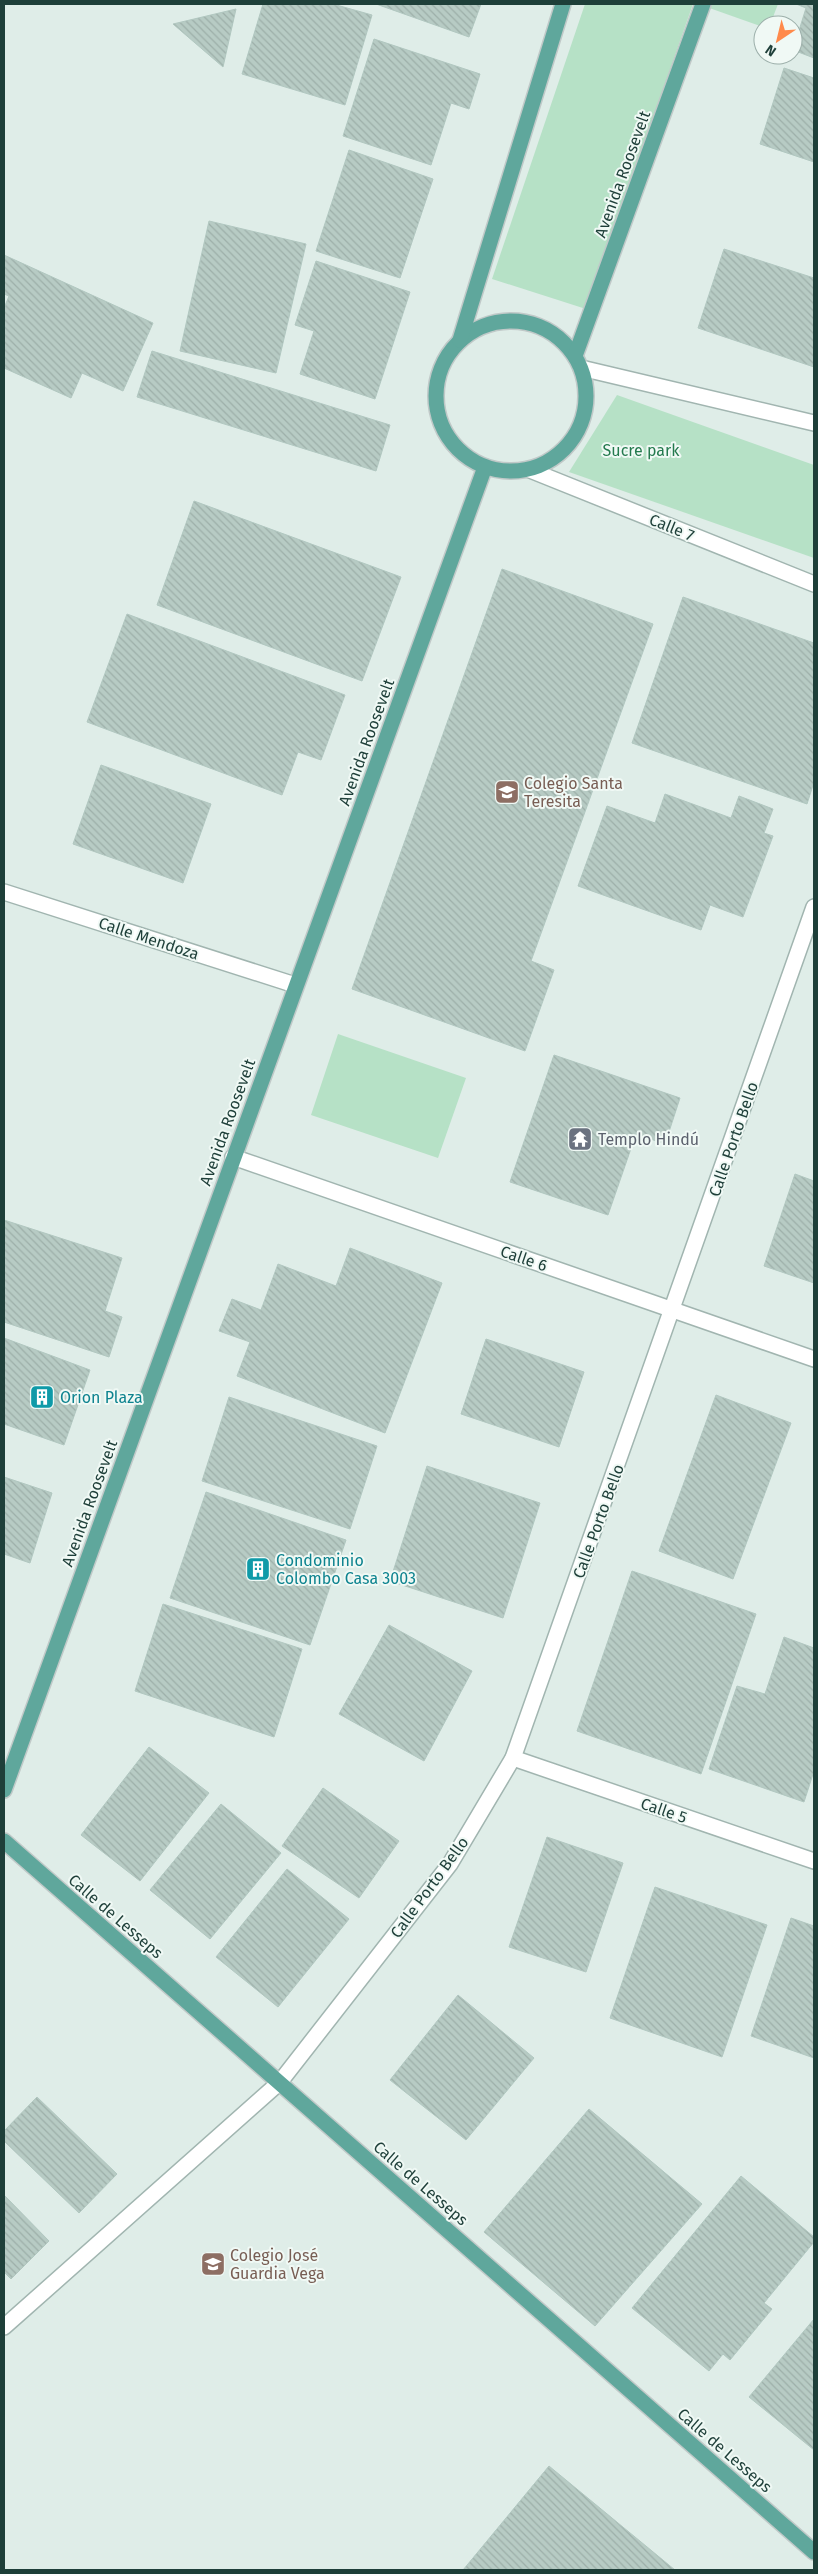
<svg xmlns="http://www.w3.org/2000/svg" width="818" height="2574" font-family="'Fira Sans',sans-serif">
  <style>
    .green { fill: #b6e1c6 }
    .building { fill: url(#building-back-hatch); stroke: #b1c7c0 }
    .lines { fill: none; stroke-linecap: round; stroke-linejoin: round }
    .minor-casing { stroke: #a1b5b0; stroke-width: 18 }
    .major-casing { stroke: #c0c9c8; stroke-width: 18 }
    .minor { stroke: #fff; stroke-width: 15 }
    .major { stroke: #5fa79c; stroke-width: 15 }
    .labels { text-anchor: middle; stroke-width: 4; stroke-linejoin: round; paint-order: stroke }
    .street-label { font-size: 16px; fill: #1e3f39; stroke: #f0f9f5 }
    .park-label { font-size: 16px; fill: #247a4e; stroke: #f0f9f5 }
    .education-label { font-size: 16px; fill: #785e54; stroke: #f0f9f5; text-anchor: start }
    .worship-label { font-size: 16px; fill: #5b616d; stroke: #f0f9f5; text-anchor: start }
    .culture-label { font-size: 16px; fill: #0d838f; stroke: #f0f9f5; text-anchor: start }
  </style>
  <defs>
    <pattern id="building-back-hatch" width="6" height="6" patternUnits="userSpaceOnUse" patternTransform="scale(1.25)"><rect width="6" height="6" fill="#b7cbc4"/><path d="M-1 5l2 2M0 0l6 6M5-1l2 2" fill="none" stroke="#9dafa9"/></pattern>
  </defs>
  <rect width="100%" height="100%" fill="#dfede8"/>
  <!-- green -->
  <g class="green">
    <path d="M585,4H693L586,309L492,279Z"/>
    <path d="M698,4H778L770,25L763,27Z"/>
    <path d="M617,395L814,465V558L569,472Z"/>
    <path d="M338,1034L466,1078L438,1158L311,1115Z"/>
  </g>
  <!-- building -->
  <g class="building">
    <path d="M263,4H333L372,15L345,105L242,74Z"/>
    <path d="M376,4H481L469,37Z"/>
    <path d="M796,4H814V58L793,50L806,8Z"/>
    <path d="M236,9L223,67L173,24Z"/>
    <path d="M374,39L480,74L469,109L451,103L431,165L343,136Z"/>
    <path d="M784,68L814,78V162L760,144Z"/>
    <path d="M349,150L433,179L400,278L316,251Z"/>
    <path d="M209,221L306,244L276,373L180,351Z"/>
    <path d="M724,249L814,278V367L698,328Z"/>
    <path d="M4,255L153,323L123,391L82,373L71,398L4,368V308L9,296L4,294Z"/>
    <path d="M316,261L410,292L375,399L300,374L314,331L295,325Z"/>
    <path d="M152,351L390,425L376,471L137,397Z"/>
    <path d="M194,501L401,577L362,681L157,605Z"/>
    <path d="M502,569L653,624L531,961L554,970L525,1051L352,989Z"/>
    <path d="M683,597L814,643V782L807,804L632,743Z"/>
    <path d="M127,614L345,695L321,760L298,752L282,795L87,722Z"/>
    <path d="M101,765L211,804L183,883L73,844Z"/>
    <path d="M665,794L731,818L739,796L773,809L764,833L773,836L743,917L710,905L701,930L578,886L607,806L655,823Z"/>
    <path d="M554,1055L680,1098L665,1144L636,1134L608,1215L510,1182Z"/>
    <path d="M795,1174L814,1181V1283L764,1266Z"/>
    <path d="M4,1220L122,1258L105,1311L122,1317L109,1357L4,1322Z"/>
    <path d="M350,1248L442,1283L385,1433L237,1376L250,1342L219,1331L232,1299L261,1310L278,1264L336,1286Z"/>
    <path d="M4,1338L90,1370L64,1445L4,1424Z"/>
    <path d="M486,1339L584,1372L559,1447L461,1414Z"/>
    <path d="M716,1395L791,1423L733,1579L659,1551Z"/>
    <path d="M229,1397L377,1446L350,1529L202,1481Z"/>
    <path d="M427,1466L540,1503L503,1618L390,1581Z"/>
    <path d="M4,1477L52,1493L30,1563L4,1554Z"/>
    <path d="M206,1492L346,1540L310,1645L170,1598Z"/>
    <path d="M632,1571L756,1614L701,1774L577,1731Z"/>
    <path d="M163,1604L302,1649L274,1737L135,1691Z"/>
    <path d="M389,1625L472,1671L424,1761L339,1714Z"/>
    <path d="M784,1637L814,1648V1771L804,1802L709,1769L737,1686L765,1694Z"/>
    <path d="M149,1747L209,1793L140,1881L81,1835Z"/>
    <path d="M323,1788L399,1841L359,1898L282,1846Z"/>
    <path d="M221,1804L281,1853L210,1939L150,1890Z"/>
    <path d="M547,1837L623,1863L586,1972L509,1947Z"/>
    <path d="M287,1869L349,1919L278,2007L216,1957Z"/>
    <path d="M655,1887L767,1925L722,2057L610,2018Z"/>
    <path d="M791,1918L814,1926V2058L751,2036Z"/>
    <path d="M458,1995L534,2058L466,2140L390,2080Z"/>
    <path d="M37,2097L117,2174L79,2213L4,2141V2131Z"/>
    <path d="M589,2109L702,2204L595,2326L484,2232Z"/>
    <path d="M741,2176L814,2237V2242L764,2303L772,2309L730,2360L723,2354L709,2371L632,2308Z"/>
    <path d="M4,2195L49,2241L11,2279L4,2272Z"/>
    <path d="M814,2319V2450L749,2397Z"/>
    <path d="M549,2466L675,2570H463Z"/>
  </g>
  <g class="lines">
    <defs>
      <g id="minor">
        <path d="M581,368L814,423"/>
        <path d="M530,470L814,584"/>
        <path d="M4,892L295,985"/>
        <path d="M233,1157L814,1359"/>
        <path d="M513,1758L814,1861"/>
        <path d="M4,2327L280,2082L450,1864L513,1758L814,907"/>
      </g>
      <g id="major">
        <circle cx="511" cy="396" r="75"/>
        <path d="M460,340L563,4"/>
        <path d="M575,356L703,4"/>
        <path d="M4,1790L485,467"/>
        <path d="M4,1841L814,2552"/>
      </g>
    </defs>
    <!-- minor casing -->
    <use href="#minor" class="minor-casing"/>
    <!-- major casing -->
    <use href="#major" class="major-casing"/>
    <!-- minor -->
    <use href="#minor" class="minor"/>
    <!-- major -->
    <use href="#major" class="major"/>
  </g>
  <!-- icons -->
  <defs>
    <symbol id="school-square" viewBox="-11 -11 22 22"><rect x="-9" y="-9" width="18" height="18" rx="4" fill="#8d6e63" stroke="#f0f9f5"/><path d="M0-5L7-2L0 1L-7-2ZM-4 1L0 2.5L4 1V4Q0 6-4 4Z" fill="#fff"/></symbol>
    <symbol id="temple-square" viewBox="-11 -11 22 22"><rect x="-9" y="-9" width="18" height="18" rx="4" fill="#6b7280" stroke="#f0f9f5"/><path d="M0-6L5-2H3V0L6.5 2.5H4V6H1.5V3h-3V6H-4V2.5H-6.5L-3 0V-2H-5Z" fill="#fff"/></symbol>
    <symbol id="building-square" viewBox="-11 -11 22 22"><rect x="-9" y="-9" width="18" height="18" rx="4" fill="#0f9aa8" stroke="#f0f9f5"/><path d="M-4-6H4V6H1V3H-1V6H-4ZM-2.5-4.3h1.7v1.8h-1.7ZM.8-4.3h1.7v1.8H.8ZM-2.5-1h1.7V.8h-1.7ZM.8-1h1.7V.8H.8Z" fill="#fff"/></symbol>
  </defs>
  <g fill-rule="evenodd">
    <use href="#school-square" x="493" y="778" width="28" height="28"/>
    <use href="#temple-square" x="566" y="1125" width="28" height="28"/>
    <use href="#building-square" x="28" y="1383" width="28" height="28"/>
    <use href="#building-square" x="244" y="1555" width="28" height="28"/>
    <use href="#school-square" x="199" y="2250" width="28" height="28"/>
  </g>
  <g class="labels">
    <!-- street labels -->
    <g class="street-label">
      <text transform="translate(622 174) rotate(-70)" y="6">Avenida Roosevelt</text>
      <text transform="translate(672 527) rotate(22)" y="6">Calle 7</text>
      <text transform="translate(366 742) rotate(-70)" y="6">Avenida Roosevelt</text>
      <text transform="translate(149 938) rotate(18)" y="6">Calle Mendoza</text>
      <text transform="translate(227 1122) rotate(-70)" y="6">Avenida Roosevelt</text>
      <text transform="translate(733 1139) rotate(-71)" y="6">Calle Porto Bello</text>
      <text transform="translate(524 1258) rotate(19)" y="6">Calle 6</text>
      <text transform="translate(89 1503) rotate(-70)" y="6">Avenida Roosevelt</text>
      <text transform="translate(598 1521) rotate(-70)" y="6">Calle Porto Bello</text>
      <text transform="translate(664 1810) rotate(19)" y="6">Calle 5</text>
      <text transform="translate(429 1887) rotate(-54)" y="6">Calle Porto Bello</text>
      <text transform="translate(116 1916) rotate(41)" y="6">Calle de Lesseps</text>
      <text transform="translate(421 2183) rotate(41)" y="6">Calle de Lesseps</text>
      <text transform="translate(725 2450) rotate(41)" y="6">Calle de Lesseps</text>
    </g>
    <!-- park labels -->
    <g class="park-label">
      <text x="641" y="456">Sucre park</text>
    </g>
    <!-- education labels -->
    <g class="education-label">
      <text x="524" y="789">Colegio Santa<tspan x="524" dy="18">Teresita</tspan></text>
      <text x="230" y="2261">Colegio José<tspan x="230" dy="18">Guardia Vega</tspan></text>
    </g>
    <!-- worship labels -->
    <g class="worship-label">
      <text x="598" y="1145">Templo Hindú</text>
    </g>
    <!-- culture labels -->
    <g class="culture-label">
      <text x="60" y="1403">Orion Plaza</text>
      <text x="276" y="1566">Condominio<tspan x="276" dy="18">Colombo Casa 3003</tspan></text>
    </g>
  </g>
  <!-- border -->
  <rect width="818" height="2574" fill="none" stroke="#1e3f39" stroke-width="10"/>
  <!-- north arrow -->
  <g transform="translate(778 40) rotate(215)"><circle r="24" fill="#f0f9f5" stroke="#9cafaa"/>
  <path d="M0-4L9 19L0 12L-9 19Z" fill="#ff8a4b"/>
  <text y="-8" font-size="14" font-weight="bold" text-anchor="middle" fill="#1e3f39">N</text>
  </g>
</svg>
